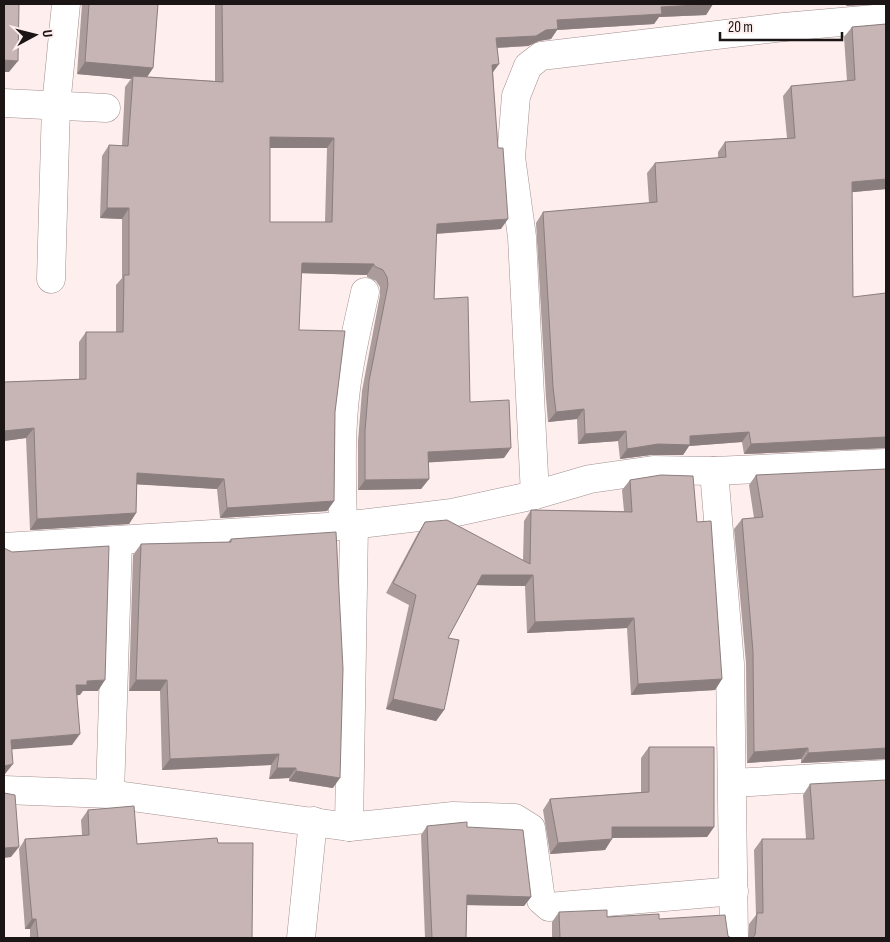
<svg xmlns="http://www.w3.org/2000/svg" width="890" height="942" font-family="'Sofia Sans Condensed',sans-serif">
  <style>
    .lines { fill: none; stroke-linecap: round; stroke-linejoin: round }
    .minor-casing { stroke: #a39090; stroke-width: 29 }
    .minor { stroke: #fff; stroke-width: 28 }
    .wall { fill: #ab9b9b; fill-rule: evenodd }
    .shaded-wall { fill: #8b7e7e }
    .building { fill: #c7b4b4; stroke: #8b7e7e; fill-rule: evenodd }
  </style>
  <rect width="100%" height="100%" fill="#feeeee"/>
  <g class="lines">
    <defs>
      <g id="minor">
        <path d="M4,103L106,108"/>
        <path d="M51,279L56,106L66,4"/>
        <path d="M714,471L730,664L734,938"/>
        <path d="M535,495L522,237L511,157L516,96L528,66L541,56L784,27L886,18"/>
        <path d="M343,526C342,480 340,435 346,389C350,356 358,324 365,292"/>
        <path d="M4,547L343,526L452,513L535,495L590,479L653,470L714,471L886,463"/>
        <path d="M733,783L886,774"/>
        <path d="M4,790L110,794L349,827L453,816L515,818L531,828L541,900L549,907L734,891"/>
        <path d="M110,794L118,541"/>
        <path d="M349,827L354,525"/>
        <path d="M301,938L313,821"/>
      </g>
    </defs>
    <!-- minor casing -->
    <use href="#minor" class="minor-casing"/>
    <!-- minor -->
    <use href="#minor" class="minor"/>
  </g>
  <!-- wall -->
  <g class="wall">
    <path d="M82,4H158L153,68L147,77L215,81V4H713L706,15L659,17L654,24L557,30L551,39L539,41L528,46L497,48L493,73L501,229L436,234L434,299L470,402L504,458L428,462L429,479L421,489L358,490V441L362,391L380,295V287L376,281L367,277V275L301,273L299,330L335,412L334,501L327,511L220,518L217,489L137,484L136,513L129,524L30,530L26,438L4,441V382L79,379V342L86,332H116V285L122,278V219L100,218L102,156L109,145L122,146L125,87L131,79L77,74ZM270,148H327L325,222H270Z"/>
    <path d="M886,24V189L852,192L853,297L886,448L744,454L742,442L689,446L683,455H651L620,459L618,441L578,444L577,419L548,422L546,398L536,223L543,212L649,203L647,173L655,163L718,158V152L725,142L787,138L783,96L791,86L847,81L844,37L852,27Z"/>
    <path d="M886,469V759L801,763V759L747,763L746,663L734,529L742,519L754,518L749,485L756,475Z"/>
    <path d="M630,480L697,522L722,679L715,690L631,695L627,628L527,633L525,586L476,585L448,638L444,710L436,721L386,709L409,605L386,593L418,533L425,522L523,561L524,521L531,510L624,511L622,490Z"/>
    <path d="M231,539L333,788L289,781V778L269,779L271,765L162,770L160,691H129L133,555L141,544L228,542Z"/>
    <path d="M649,747L714,827L707,837L612,838L605,850L550,854L543,810L550,799L641,792V758Z"/>
    <path d="M810,784L886,938H748L749,924L756,915L754,850L762,839H806L803,795Z"/>
    <path d="M88,810L137,844L218,843L252,938H30V929H25L19,849L25,839L82,835L81,820Z"/>
    <path d="M427,826L467,827L531,897L524,906L467,905L466,938H425L421,835Z"/>
    <path d="M559,912L607,917L659,919L728,936L731,938H552V922Z"/>
  </g>
  <!-- shaded-wall -->
  <g class="shaded-wall">
    <path d="M713,4L706,15L659,17L654,24L557,30L551,39L539,41L528,46L489,48L496,38L557,20L661,7Z"/>
    <path d="M847,4H886L846,6Z"/>
    <path d="M4,60L18,61L9,72H4Z"/>
    <path d="M85,62L153,68L145,80L133,76L131,79L77,74Z"/>
    <path d="M499,64L491,75L492,65Z"/>
    <path d="M270,137L334,138L327,148H263Z"/>
    <path d="M886,179V189L844,193L852,182Z"/>
    <path d="M107,208H129L122,219L100,218Z"/>
    <path d="M508,219L501,229L430,234L437,224Z"/>
    <path d="M302,263L374,264L367,275L295,273Z"/>
    <path d="M584,409L577,419L548,422L556,412Z"/>
    <path d="M34,428L26,438L4,441V431Z"/>
    <path d="M626,431L618,441L578,444L585,434Z"/>
    <path d="M749,432L742,442L689,446L683,455H651L620,459L627,449L658,444L690,436Z"/>
    <path d="M886,437V448L744,454L751,444Z"/>
    <path d="M511,448L504,458L420,463L428,452Z"/>
    <path d="M137,473L224,479L217,489L130,484Z"/>
    <path d="M429,479L421,489L358,490L365,480Z"/>
    <path d="M334,501L327,511L220,518L227,508Z"/>
    <path d="M136,513L129,524L30,530L37,519Z"/>
    <path d="M482,575H533L525,586L474,585Z"/>
    <path d="M634,618L627,628L527,633L535,622Z"/>
    <path d="M722,679L715,690L631,695L638,684Z"/>
    <path d="M105,680L98,691H83L80,695L69,696L76,685L87,681Z"/>
    <path d="M136,680H167L160,691H129Z"/>
    <path d="M393,699L444,710L436,721L386,709Z"/>
    <path d="M80,734L72,745L4,750L11,740Z"/>
    <path d="M808,748L801,759L747,763L754,752Z"/>
    <path d="M886,748V759L801,763L808,753Z"/>
    <path d="M279,754L271,765L162,770L170,759Z"/>
    <path d="M13,764L5,774L4,775V766Z"/>
    <path d="M277,768H296L289,778L269,779Z"/>
    <path d="M296,771L340,778L333,788L289,781Z"/>
    <path d="M612,827H714L707,837L604,838Z"/>
    <path d="M612,839L605,850L550,854L558,843Z"/>
    <path d="M19,847L11,857L4,858V848Z"/>
    <path d="M467,895L531,897L524,906L460,905Z"/>
    <path d="M32,919H36L30,929H25Z"/>
  </g>
  <!-- building -->
  <g class="building">
    <path d="M4,4H19L18,61L4,60Z"/>
    <path d="M89,4H158L153,68L85,62Z"/>
    <path d="M222,4H713L661,7L662,14L557,20L558,29L546,30L536,36L496,38L499,64L492,65L498,148H503L508,219L437,224L434,299L468,297L470,402L509,400L511,448L428,452L429,479L365,480V431L369,381L388,285L387,277L383,270L374,266V264L302,263L299,330L345,331L335,412L334,501L227,508L224,479L137,473L136,513L37,519L34,428L4,431V382L86,379V332H123L124,275H129V208H107L109,145L128,146L133,76L223,82ZM270,137L334,138L332,222H270Z"/>
    <path d="M886,24V179L852,182L853,297L886,293V437L751,444L749,432L690,436V445L658,444L627,449L626,431L585,434L584,409L556,412L553,387L543,212L657,202L655,163L726,157L725,142L795,138L791,86L855,80L852,27Z"/>
    <path d="M886,469V748L808,753V748L754,752L753,652L742,519L763,517L756,475Z"/>
    <path d="M661,475L693,476L697,522L711,521L722,679L638,684L634,618L535,622L533,575H482L448,638L459,640L444,710L393,699L416,595L393,583L425,522L447,520L530,564L531,510L632,512L630,480Z"/>
    <path d="M336,532L343,669L340,778L296,771V768H277L279,754L170,759L167,680H136L141,544L231,542V539Z"/>
    <path d="M109,546L105,680L87,681V685H76L80,734L11,740L13,764L4,766V548L12,552Z"/>
    <path d="M649,747H714V827H612V839L558,843L550,799L649,792Z"/>
    <path d="M886,780V938H752L755,935L757,913H763L762,839H814L810,784Z"/>
    <path d="M4,793L15,795L19,847L4,848Z"/>
    <path d="M134,806L137,844L217,838L218,843H253L252,938H38L36,919H32L25,839L89,835L88,810Z"/>
    <path d="M467,822V827L523,830L531,897L467,895L466,938H432L427,826Z"/>
    <path d="M607,910V917L659,914V919L725,915L728,936L731,938H560L559,912Z"/>
  </g>
  <!-- border -->
  <rect width="890" height="942" fill="none" stroke="#1b1515" stroke-width="10"/>
  <!-- north arrow -->
  <g transform="translate(35 35) rotate(83)" stroke="#feeeee" stroke-width="4" paint-order="stroke">
  <path d="M0-4L9 19L0 12L-9 19Z" fill="#1b1515"/>
  <text y="-8" font-size="14" font-weight="bold" text-anchor="middle" fill="#1b1515">U</text>
  </g>
  <!-- scale -->
  <path d="M720 32v8h122v-8" fill="none" stroke="#1b1515" stroke-width="2.5"/>
  <text x="728" y="32" font-size="15" fill="#1b1515" stroke="#feeeee" stroke-width="4" paint-order="stroke">20 m</text>
</svg>
